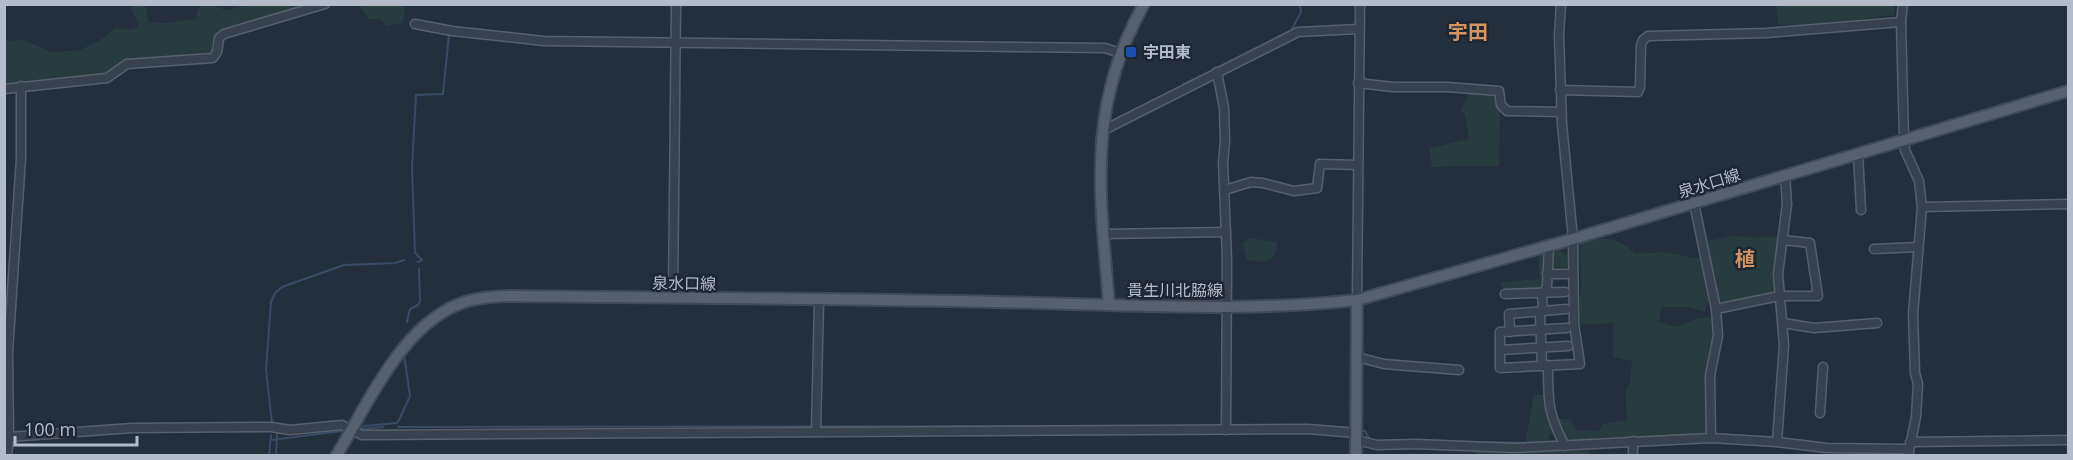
<svg xmlns="http://www.w3.org/2000/svg" width="2073" height="460" font-family="'Open Sans','Noto Sans JP',sans-serif">
  <style>
    .green { fill: #263c3f }
    .lines { fill: none; stroke-linecap: round; stroke-linejoin: round }
    .stream { stroke: #394c67; stroke-width: 2 }
    .minor-casing { stroke: #565f6c; stroke-width: 11 }
    .major-casing { stroke: #414a57; stroke-width: 14 }
    .minor { stroke: #38414e; stroke-width: 8 }
    .major { stroke: #56606e; stroke-width: 10 }
    .transit-dot { fill: #1a4fb4; stroke: #1d2633; stroke-width: 2 }
    .labels { text-anchor: middle; stroke-width: 5; stroke-linejoin: round; paint-order: stroke }
    .poi-label { font-size: 16px; font-weight: bold; fill: #b4bcc9; stroke: #1d2633; text-anchor: start }
    .street-label { font-size: 16px; fill: #b4bcc9; stroke: #1d2633 }
    .quarter-label { font-size: 20px; font-weight: bold; fill: #d59563; stroke: #1d2633 }
  </style>
  <rect width="100%" height="100%" fill="#242f3e"/>
  <!-- green -->
  <g class="green">
    <path d="M251,4L302,5L303,7L226,34L223,50L218,58L146,63L144,67L126,69L119,76L86,79L5,91V41L23,40L52,52L80,50L99,41L116,28L130,30L139,27L131,7L134,5H145L149,22L166,23L197,19V11L201,6L211,5L226,10Z"/>
    <path d="M358,4H407V5C403,11 406,17 402,23L387,26L380,19H369Z"/>
    <path d="M1776,5H1894V15L1828,24L1778,25Z"/>
    <path d="M1469,92L1497,95L1500,110L1499,166L1432,167L1429,148L1469,139L1465,115L1461,110Z"/>
    <path d="M1732,236L1760,238L1781,236L1772,301C1761,304 1749,306 1737,305C1722,304 1724,298 1707,303L1705,312L1686,307H1661L1659,322L1676,327L1696,319L1710,316L1712,328V377L1716,378L1714,434L1568,443L1561,433L1549,434L1548,442H1525L1534,395H1547L1556,418L1570,420L1577,430L1599,431L1603,424L1627,420L1625,391L1630,383L1632,361L1613,357V323L1572,325L1569,304L1581,296L1580,242C1605,237 1617,236 1635,254L1664,252L1695,258L1709,256L1704,242Z"/>
    <path d="M1250,238L1277,242C1276,264 1265,263 1247,260L1243,243Z"/>
    <path d="M1556,249L1570,256L1571,268L1555,267L1549,287L1532,290H1503L1500,282L1540,279L1538,252Z"/>
    <path d="M1475,449L1532,452L1589,450V455L1475,456Z"/>
  </g>
  <g class="lines">
    <!-- stream -->
    <g class="stream">
      <path d="M1291,31L1301,12L1300,4"/>
      <path d="M1267,43L1283,35"/>
      <path d="M1184,84L1195,79"/>
      <path d="M418,262L422,260L415,253L412,167L416,95L443,94L449,34H447"/>
      <path d="M407,322L410,309L418,305L420,301L419,269"/>
      <path d="M272,423L266,370L271,302L275,293L282,287L344,265L395,263L404,260"/>
      <path d="M1238,425H1307"/>
      <path d="M1313,425L1349,428"/>
      <path d="M398,427L1157,426"/>
      <path d="M362,429L364,426L397,423L399,420L410,396L404,355"/>
      <path d="M364,429L383,427"/>
      <path d="M1360,431H1365L1370,440"/>
      <path d="M307,432L334,430"/>
      <path d="M1621,438L1690,435"/>
      <path d="M1780,438L1827,444L1894,445"/>
      <path d="M271,440L342,431"/>
      <path d="M1465,442L1541,443"/>
      <path d="M269,456L271,435"/>
      <path d="M276,456L277,431"/>
    </g>
    <defs>
      <g id="minor">
        <path d="M1561,4L1559,35L1562,124L1573,239L1574,324L1580,364L1500,368V332L1567,328"/>
        <path d="M1903,4L1901,22L1904,140L1905,150L1919,181L1922,207L1913,314L1915,373L1918,384L1916,417L1908,456"/>
        <path d="M415,24L452,31L544,41L1105,48L1120,53"/>
        <path d="M1217,72L1224,108L1225,142L1223,162L1227,260L1226,430"/>
        <path d="M1358,83L1393,87H1447L1499,91L1501,105L1507,111L1561,112"/>
        <path d="M4,89L107,78L127,64L213,58L217,52L219,38L224,34L325,4"/>
        <path d="M1560,90L1638,92L1640,87L1641,45L1643,40L1648,36L1766,33L1901,22"/>
        <path d="M1102,131L1298,32L1358,29"/>
        <path d="M1858,154L1861,210"/>
        <path d="M1225,190L1251,182L1263,183L1294,191L1317,188L1320,164L1358,165"/>
        <path d="M1694,203L1716,309L1718,336L1710,376L1711,438"/>
        <path d="M1922,207L2068,204"/>
        <path d="M1104,234L1226,232"/>
        <path d="M1874,249L1918,247"/>
        <path d="M1547,274H1566"/>
        <path d="M1505,294L1565,292"/>
        <path d="M673,298L676,4"/>
        <path d="M1357,300L1360,4"/>
        <path d="M1716,309L1779,296H1818L1810,243L1783,240"/>
        <path d="M1783,323L1814,328L1877,323"/>
        <path d="M1510,332L1509,314L1566,309"/>
        <path d="M1500,350L1568,346"/>
        <path d="M1357,357L1384,364L1459,370"/>
        <path d="M1548,365C1548,402 1548,414 1565,446"/>
        <path d="M1542,366L1540,315L1543,309L1542,295L1547,287L1549,246"/>
        <path d="M1820,413L1823,367"/>
        <path d="M816,432L819,300"/>
        <path d="M9,437L132,428L271,427L290,430L342,425L362,435L1307,429L1357,433"/>
        <path d="M1357,440L1377,445L1415,444L1515,448L1711,438L1777,442L1827,448L1908,449"/>
        <path d="M1777,442L1784,345L1778,274L1787,204L1785,176"/>
        <path d="M1910,442L2068,440"/>
        <path d="M7,456L9,437L8,352L21,158V86"/>
        <path d="M1633,456V441"/>
      </g>
      <g id="major">
        <path d="M1109,304C1100,193 1086,107 1144,4"/>
        <path d="M336,456C369,403 404,319 468,301C483,297 498,296 513,296C674,298 834,298 994,302C1115,304 1237,313 1357,300L1573,239L2068,91"/>
        <path d="M1356,456L1357,300"/>
      </g>
    </defs>
    <!-- minor casing -->
    <use href="#minor" class="minor-casing"/>
    <!-- major casing -->
    <use href="#major" class="major-casing"/>
    <!-- minor -->
    <use href="#minor" class="minor"/>
    <!-- major -->
    <use href="#major" class="major"/>
  </g>
  <!-- markers -->
  <rect class="transit-dot" x="1125" y="46" width="12" height="12" rx="3"/>
  <g class="labels">
    <!-- poi labels -->
    <g class="poi-label">
      <text x="1143" y="58">宇田東</text>
    </g>
    <!-- street labels -->
    <g class="street-label">
      <text transform="translate(1709 183) rotate(-17)" y="6">泉水口線</text>
      <text transform="translate(684 283) rotate(1)" y="6">泉水口線</text>
      <text x="1175" y="296">貴生川北脇線</text>
    </g>
    <!-- quarter labels -->
    <g class="quarter-label">
      <text x="1468" y="39">宇田</text>
      <text x="1745" y="266">植</text>
    </g>
  </g>
  <!-- border -->
  <rect width="2073" height="460" fill="none" stroke="#b4bcc9" stroke-width="12"/>
  <!-- scale -->
  <path d="M15 436v9h122v-9" fill="none" stroke="#b4bcc9" stroke-width="3"/>
  <text x="24" y="436" font-size="18" fill="#b4bcc9" stroke="#1d2633" stroke-width="4.5" paint-order="stroke">100 m</text>
</svg>
